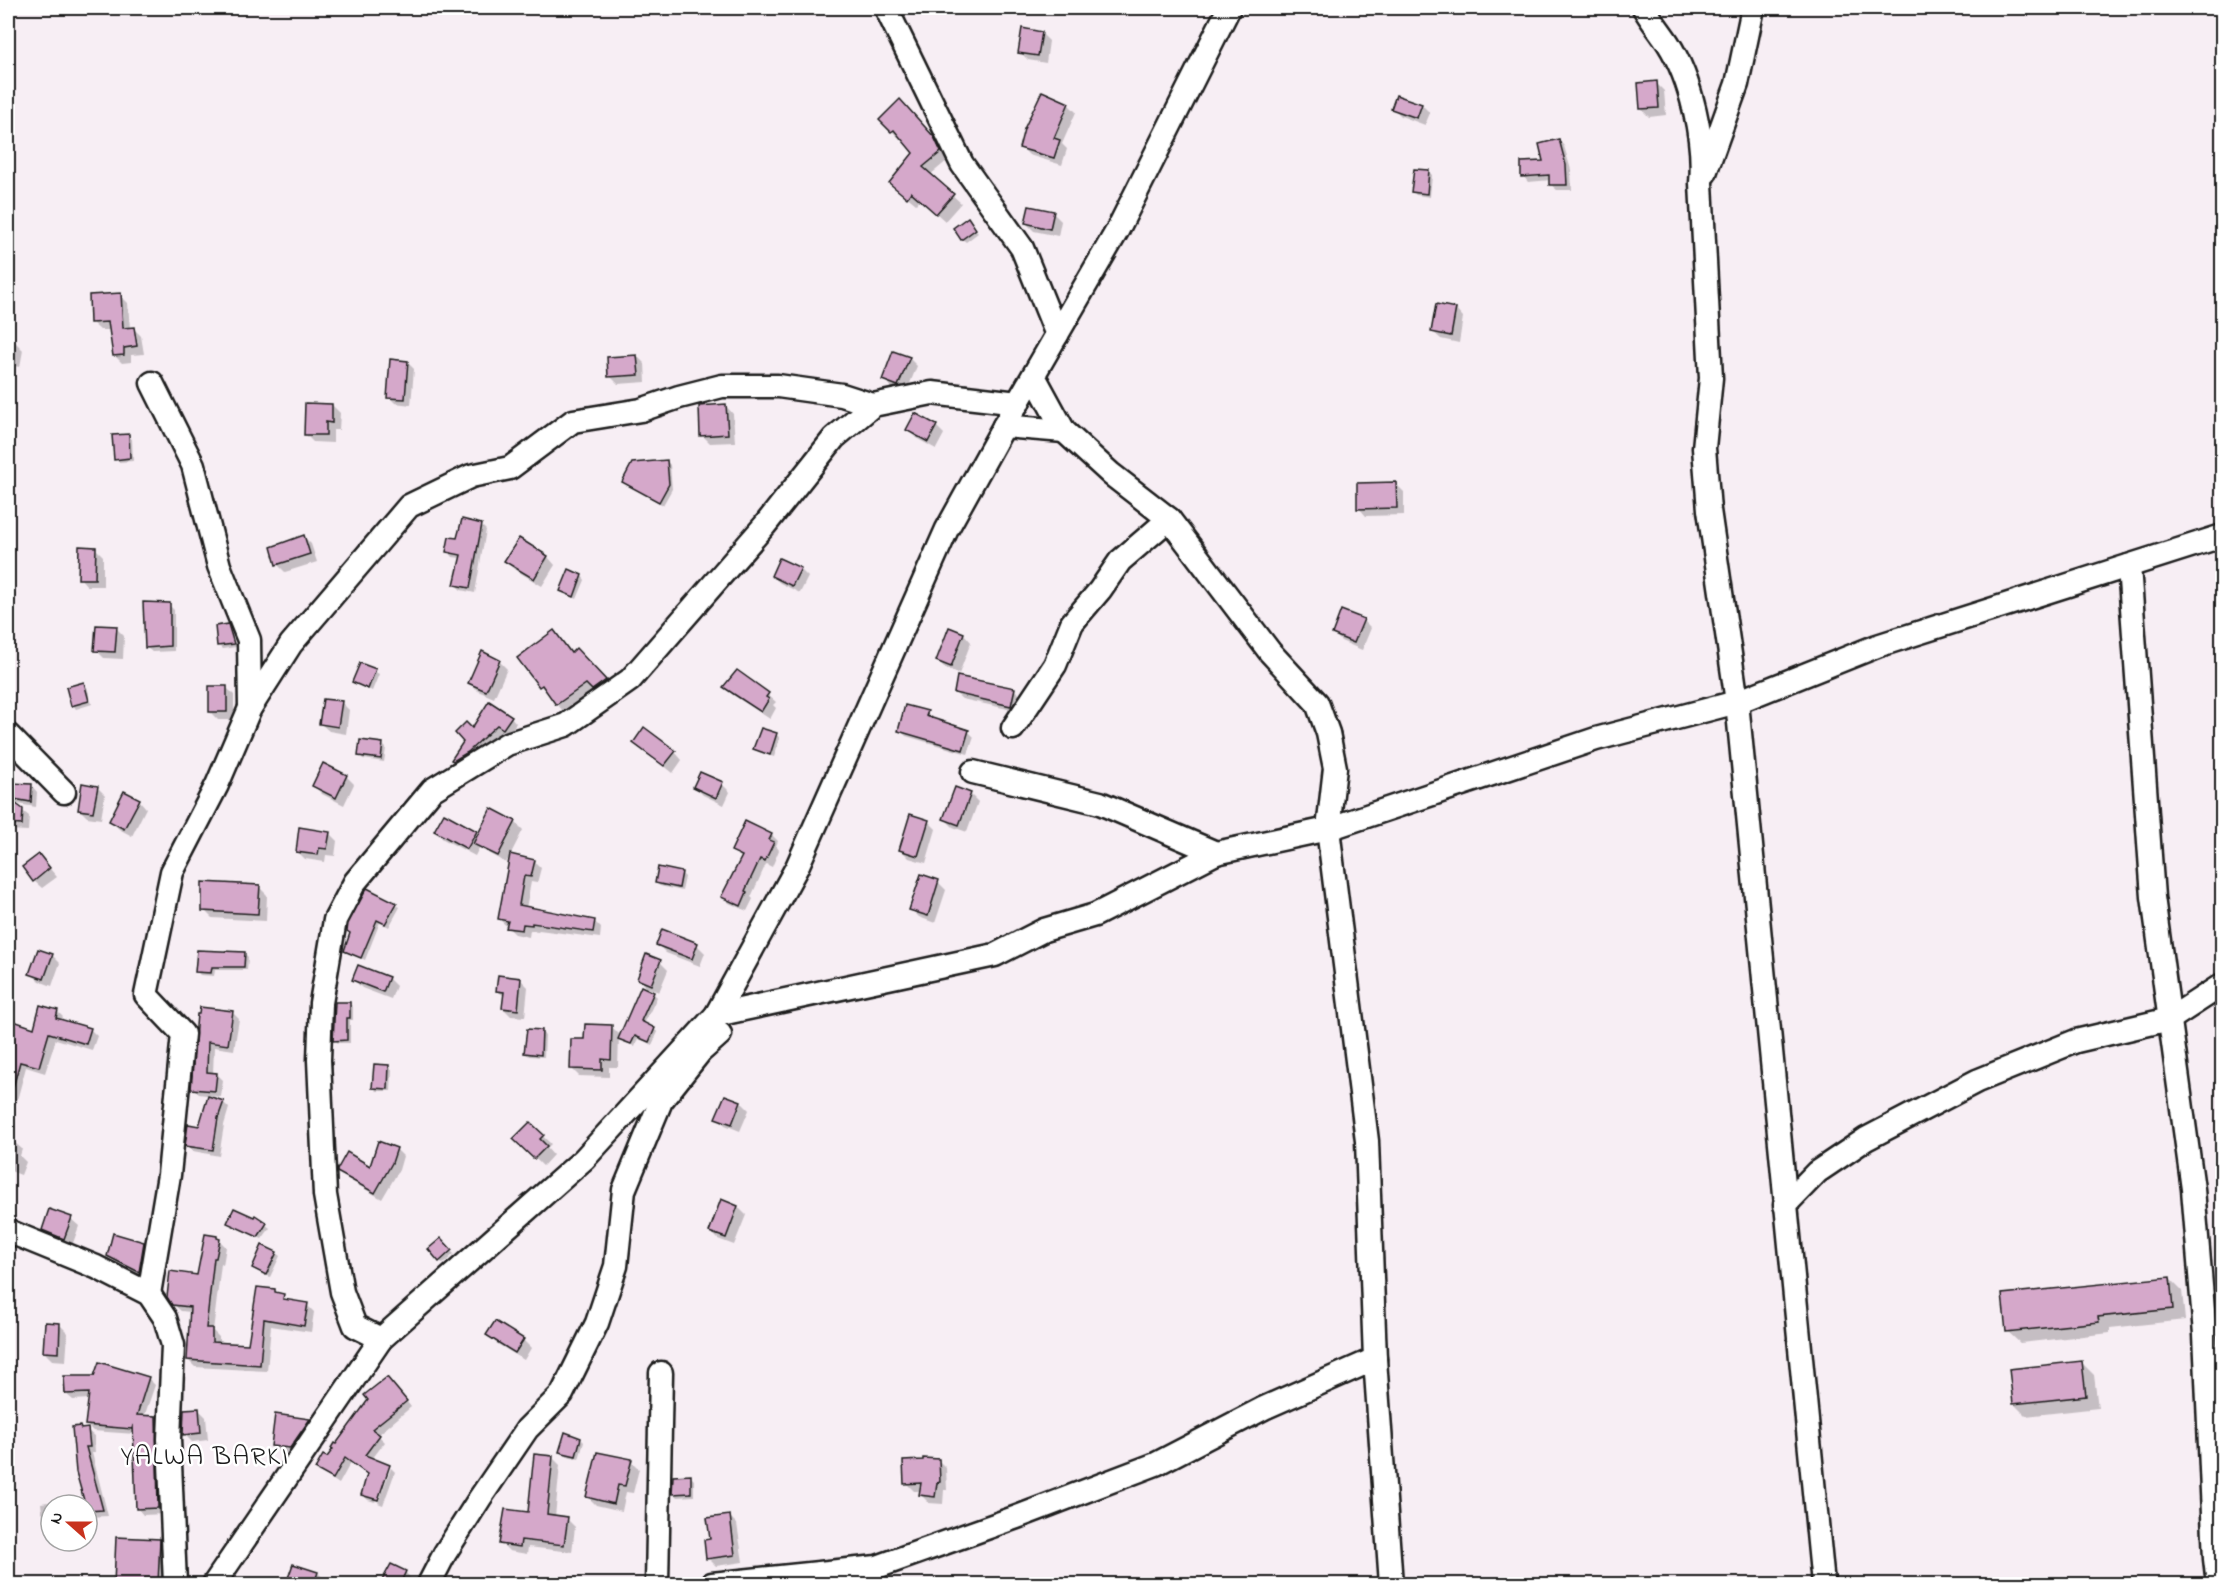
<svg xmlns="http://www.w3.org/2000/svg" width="2230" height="1592" font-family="'Indie Flower',sans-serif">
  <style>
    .shadow { fill: #0003; fill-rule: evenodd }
    .building { fill: #d5a8ca; stroke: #1c1c1c; stroke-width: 1.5 }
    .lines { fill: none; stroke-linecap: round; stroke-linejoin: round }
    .street-casing { stroke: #1c1c1c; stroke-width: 27 }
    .street { stroke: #fff; stroke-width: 22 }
    .labels { text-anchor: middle; stroke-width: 5; stroke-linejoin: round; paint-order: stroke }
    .quarter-label { font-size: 27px; letter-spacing: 1.5px; fill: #1c1c1c; stroke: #fff }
  </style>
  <rect width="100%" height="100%" fill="#f7eef4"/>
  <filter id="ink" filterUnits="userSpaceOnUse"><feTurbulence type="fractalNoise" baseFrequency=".0167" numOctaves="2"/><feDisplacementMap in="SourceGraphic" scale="12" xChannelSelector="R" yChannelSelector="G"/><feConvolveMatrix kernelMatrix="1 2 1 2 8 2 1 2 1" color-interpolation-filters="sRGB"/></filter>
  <g filter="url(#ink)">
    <!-- shadow -->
    <g class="shadow">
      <path d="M1084,8H1104V11Z"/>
      <path d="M1041,33L1049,41L1046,63L1028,60L1020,52Z"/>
      <path d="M1656,83L1664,91L1666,115L1649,117L1641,109Z"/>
      <path d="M1397,97L1422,105L1430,113L1425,125L1401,116L1393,108Z"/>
      <path d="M1068,104L1076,112L1062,144L1067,149L1062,165L1029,155L1021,147Z"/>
      <path d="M908,109L941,147L948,160L930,175L961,203L945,221L920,199L916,204L899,190L915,153L902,137L900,139L881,120Z"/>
      <path d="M1559,140L1564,146L1571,170L1572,190H1557L1551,185V180L1528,182L1523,176L1545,162Z"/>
      <path d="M1429,172L1432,175L1430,197L1416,195L1413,192Z"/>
      <path d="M1053,213L1061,221L1058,236L1034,231L1026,223Z"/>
      <path d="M971,223L978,233L966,242L962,239Z"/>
      <path d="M8,269H11L15,273V289H8Z"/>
      <path d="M120,295L128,303L130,329L133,328L141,336L144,354L131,355V362L122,363L114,355L111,330H100L92,323Z"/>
      <path d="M1456,309L1463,317L1459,343L1441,339L1433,332Z"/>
      <path d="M8,341L15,342L23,350L20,367L8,365Z"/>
      <path d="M637,356L645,364L646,382L618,384L610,376Z"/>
      <path d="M909,358L917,366L906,393L891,387L883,379Z"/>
      <path d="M408,363L414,369L411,405L395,403L389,397Z"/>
      <path d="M332,405L340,413L339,430H333V443L313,442L305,434Z"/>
      <path d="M726,406L733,414L735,442L710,443L702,435Z"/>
      <path d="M936,426L944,434L936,449L916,438L908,430Z"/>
      <path d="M8,428L14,434L15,462L8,463Z"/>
      <path d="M128,436L132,439L133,461L119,462L115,459Z"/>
      <path d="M667,461L670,465L672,489L663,505L628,485Z"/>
      <path d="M1396,484L1404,492V515L1366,516L1359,508Z"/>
      <path d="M481,525L486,530L475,593L461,590L455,584L461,558L453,557L448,551L458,540Z"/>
      <path d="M303,536L311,544L317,562L285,572L277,564Z"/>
      <path d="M519,540L548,557L555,565L542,586L514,569L506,561Z"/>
      <path d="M95,548L103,556V586H87L80,578Z"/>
      <path d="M800,569L808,577L800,593L780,583L772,576Z"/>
      <path d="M582,576L585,580L577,599L562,591Z"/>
      <path d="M8,586L16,594L10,619L8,618Z"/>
      <path d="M169,605L174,610V651L152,652L146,647Z"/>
      <path d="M1363,620L1371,628L1362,650L1341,641L1333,633Z"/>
      <path d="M228,626L231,630L236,647L222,649L218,645Z"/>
      <path d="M116,628L124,636L123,659L104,658L96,650Z"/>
      <path d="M950,629L964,634L971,642L959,674L946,669L938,661Z"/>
      <path d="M554,632L572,654L576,650L612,688L600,697L594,691L564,712L541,686Z"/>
      <path d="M499,661L507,669L494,698L478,691L470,683Z"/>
      <path d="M361,664L379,674L372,691L354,682Z"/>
      <path d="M84,684L87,687L92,704L76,709L73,705Z"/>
      <path d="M226,687L234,695V720H218L210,712Z"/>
      <path d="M725,687L768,695L776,702L773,705L776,708L770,719L733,695Z"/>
      <path d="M1014,689L1020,695L1017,711L962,699L955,693Z"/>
      <path d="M342,703L349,710L346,734L329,731L321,724Z"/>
      <path d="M927,713L933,719L968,731L974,737L968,754L906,736L900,730Z"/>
      <path d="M511,717L516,723L509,734L504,730L474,758L460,766L453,760L472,730ZM474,748L475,749L466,755V751Z"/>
      <path d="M762,730L777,735L780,738L774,757L759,752L755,749Z"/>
      <path d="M635,742L675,752L682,760L673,773Z"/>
      <path d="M382,744L386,748L384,762L363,759L360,755Z"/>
      <path d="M701,774L722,784L730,792L724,805L703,795L695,787Z"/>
      <path d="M346,776L354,784L344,805L322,794L314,786Z"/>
      <path d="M8,784L31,785L37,792L36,807L12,803L29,816L28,831L8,830Z"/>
      <path d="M97,787L105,795L101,819L87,817L79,809Z"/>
      <path d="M970,794L978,802L967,832L953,827L945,819Z"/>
      <path d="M139,800L146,808L132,836L119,829L111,821Z"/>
      <path d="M928,821L936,829L926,863L909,858L901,850Z"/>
      <path d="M515,822L523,830L506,863L479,848L475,856L443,839L435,831L476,832L479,835Z"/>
      <path d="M329,833L337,841L335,856L326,855L325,862L305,859L297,851Z"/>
      <path d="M772,835L778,841L776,846L779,850L772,867L766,864L751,897L753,899L747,911L729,903L723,896L742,858L733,851Z"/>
      <path d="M39,856L57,877L42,888L34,881Z"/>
      <path d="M512,856L534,861L541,868L537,883L531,882L526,908L594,921L601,928L600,938L539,930L538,931L530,930L529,937L515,934L499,919Z"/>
      <path d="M682,874L685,877L682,891L660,886L656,883Z"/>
      <path d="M938,882L946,890L935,923L919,917L911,909Z"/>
      <path d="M259,887L267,895L266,921L212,918L204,910Z"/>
      <path d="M380,895L400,907L389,927L380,922L365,960L345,950Z"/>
      <path d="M658,945H697L705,953L700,966L666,953Z"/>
      <path d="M244,953L248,957L247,970H215L214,976L200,975L196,971Z"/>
      <path d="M52,955L60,963L52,986L39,981L31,973Z"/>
      <path d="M660,962L668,970L659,992L646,987L638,979Z"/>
      <path d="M388,978L396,986L391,999L362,988L354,980Z"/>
      <path d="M520,979L528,987L525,1017L511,1016L503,1008L505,997L498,991Z"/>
      <path d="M653,993L657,997L644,1024L658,1032L652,1045L638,1038L635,1047L619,1037L618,1067H609V1077L579,1076L571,1068L586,1040L611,1026L621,1036Z"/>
      <path d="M349,1003L353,1007V1020H350V1043H338L335,1040Z"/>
      <path d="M57,1011L63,1017L62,1021L90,1029L97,1036L92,1050L56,1039L45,1073L26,1067L16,1104L8,1101V1020L35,1030Z"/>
      <path d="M233,1013L239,1019L234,1050L214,1047L213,1074H217L223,1080L221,1097L199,1094L193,1088L199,1015Z"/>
      <path d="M542,1032L545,1035L544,1057L529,1056L526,1053Z"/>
      <path d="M389,1066L392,1070L391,1091H377L373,1087Z"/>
      <path d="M726,1097L741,1102L749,1110L740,1131L725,1125L717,1117Z"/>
      <path d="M223,1102L229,1108L224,1125L219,1156L193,1151L187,1145Z"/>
      <path d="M530,1124L551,1144L547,1148L553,1155L543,1166L515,1139Z"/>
      <path d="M8,1139L14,1142L22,1149L20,1156L26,1162L21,1175L8,1170Z"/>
      <path d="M396,1149L403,1156L399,1170L382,1199L346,1178L339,1172L371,1168Z"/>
      <path d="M722,1201L738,1207L746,1215L734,1245L718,1239L710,1231Z"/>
      <path d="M256,1217L270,1228L262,1239L233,1226L229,1223Z"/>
      <path d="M71,1219L79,1226L72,1246L52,1238L44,1230Z"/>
      <path d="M216,1237L226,1247L223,1265L221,1264L213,1331L219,1337V1344L249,1346L275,1291L289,1301L307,1305L314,1312L311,1332L271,1326L267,1371L195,1367L188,1360L191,1312L181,1311L173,1304L199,1276Z"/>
      <path d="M441,1240L454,1254L443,1264L430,1249Z"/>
      <path d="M143,1243L151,1251L146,1278L122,1268L109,1256Z"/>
      <path d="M276,1253L280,1256L270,1277L254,1268Z"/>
      <path d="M2169,1278L2182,1291L2185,1320L2110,1328V1333L2020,1343L2007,1331Z"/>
      <path d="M60,1325L68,1333L66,1361L52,1360L44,1352Z"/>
      <path d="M488,1335L523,1340L531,1348L524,1360L496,1343Z"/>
      <path d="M2082,1363L2094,1375L2098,1408L2026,1416L2014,1404Z"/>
      <path d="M148,1378L155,1385L144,1417H156L162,1424L164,1514L143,1515L137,1508L135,1434L93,1431L86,1424L90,1399L73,1400L66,1394Z"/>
      <path d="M393,1384L411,1407L378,1435L385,1442L372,1459L390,1467H388L375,1502L368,1500L362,1494L369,1475L351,1462L339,1484L317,1469Z"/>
      <path d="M198,1409L206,1417L208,1440L192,1442L184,1434Z"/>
      <path d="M276,1416L310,1420L317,1428L298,1455L280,1453L272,1445Z"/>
      <path d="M80,1427L83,1430H87L94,1436L95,1453H92L108,1516L87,1517V1505H51V1519H48L42,1512L41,1503L85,1497Z"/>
      <path d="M581,1439L584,1442L579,1459L564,1455L561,1451Z"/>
      <path d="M552,1457L560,1465L555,1517L567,1519L575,1527L572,1552L528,1547L527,1554L509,1551L501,1543L529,1514Z"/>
      <path d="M938,1460L946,1468L947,1490H944L943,1504L929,1503L921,1495V1491H914L906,1483Z"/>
      <path d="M631,1461L639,1469L633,1493L626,1492L622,1511L596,1505L588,1497Z"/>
      <path d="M391,1468L395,1472L383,1505L378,1503Z"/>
      <path d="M690,1476L694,1480V1496L677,1497L674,1494Z"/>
      <path d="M729,1516L737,1524L743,1562L716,1566L708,1558L712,1541Z"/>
      <path d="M118,1539L159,1540L170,1551L169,1584H116Z"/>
      <path d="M294,1565L318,1573L325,1580L323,1584H290Z"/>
      <path d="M392,1566L406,1573L413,1581L411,1584H382Z"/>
    </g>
    <!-- building -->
    <g class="building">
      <path d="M1022,28L1042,32L1038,56L1018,53Z"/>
      <path d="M1657,81L1659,108L1640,109L1638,83Z"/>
      <path d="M1042,91L1069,103L1054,138L1060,140L1054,158L1019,148L1024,129Z"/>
      <path d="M1396,95L1422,104L1417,118L1391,109Z"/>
      <path d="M900,99L934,137L941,152L923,167L954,194L936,214L911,192L907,198L889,183L913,153L894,130L891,132L879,120Z"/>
      <path d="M1559,139L1566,165L1567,185H1549V175L1521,177V162L1543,161L1539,144Z"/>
      <path d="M1414,169L1429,170L1427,194L1411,192Z"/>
      <path d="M1029,206L1054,211L1050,229L1025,223Z"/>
      <path d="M968,217L976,229L961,240L953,228Z"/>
      <path d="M121,293L123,328L134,327L137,346L124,348V355L113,356L108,322L90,323L89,295Z"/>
      <path d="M1436,304L1456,308L1451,336L1431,332Z"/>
      <path d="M893,351L910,357L898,386L882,380Z"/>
      <path d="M637,355L639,375L608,377L607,357Z"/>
      <path d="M390,359L408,361L405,399L387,398Z"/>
      <path d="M305,403L332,404V423L326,422V435H304Z"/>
      <path d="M726,404L728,434L700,436L699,406Z"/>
      <path d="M915,413L937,425L928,442L906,430Z"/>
      <path d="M129,434L130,458L114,460L112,435Z"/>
      <path d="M667,460L669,484L659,502L622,482L632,463Z"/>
      <path d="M1396,482L1397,508L1357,509V483Z"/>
      <path d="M462,519L482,524L470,588L454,585L461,555L446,552L449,537L457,538Z"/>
      <path d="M304,535L310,554L276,565L271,547Z"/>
      <path d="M519,538L548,556L534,579L504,561Z"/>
      <path d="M79,546L96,547L95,579H78Z"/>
      <path d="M779,558L801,568L792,586L771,576Z"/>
      <path d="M569,569L582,575L574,597L560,591Z"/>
      <path d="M143,602L170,603V646L145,648Z"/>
      <path d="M1341,610L1364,619L1354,643L1332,634Z"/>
      <path d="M228,624L234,644L217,646L215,626Z"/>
      <path d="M96,625L117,626L115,652L94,651Z"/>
      <path d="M949,627L964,633L951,667L936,661Z"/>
      <path d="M554,630L571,653L576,648L606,680L592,690L586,684L556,705L542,685L539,687L517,658Z"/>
      <path d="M482,651L500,660L486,691L468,683Z"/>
      <path d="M360,663L376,669L368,689L352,682Z"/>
      <path d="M737,670L769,693L766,697L769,699L761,712L723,687Z"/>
      <path d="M957,676L1015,688L1011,706L954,693Z"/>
      <path d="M84,682L89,701L71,706L66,687Z"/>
      <rect x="209" y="686" width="18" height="26"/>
      <path d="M323,699L342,701L338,727L319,724Z"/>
      <path d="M489,701L512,716L503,729L497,725L468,752L453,761L451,760L463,742L455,733L466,722L472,728Z"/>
      <path d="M905,705L928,711L926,716L969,730L963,750L898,731Z"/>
      <path d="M644,727L676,751L664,766L633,743Z"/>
      <path d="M761,728L777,733L770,755L753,749Z"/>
      <path d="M360,740L383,743L381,759L358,756Z"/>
      <path d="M323,763L347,775L336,798L312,786Z"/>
      <path d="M700,772L723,782L716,798L693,787Z"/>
      <path d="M8,783L32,784L31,802L8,798L23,809L22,825L8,824Z"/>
      <path d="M82,783L98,786L93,812L78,810Z"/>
      <path d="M955,787L971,793L959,825L943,819Z"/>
      <path d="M124,791L140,799L124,829L109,821Z"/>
      <path d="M491,808L516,821L498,856L473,844Z"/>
      <path d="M444,813L477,831L467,849L434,831Z"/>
      <path d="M910,814L929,820L918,856L899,850Z"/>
      <path d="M745,821L772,834L769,840L774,842L765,861L760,859L745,891L747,892L741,906L721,897L742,856L731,851Z"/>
      <path d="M299,827L330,832L327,849L319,848L318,855L296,852Z"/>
      <path d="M39,854L50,868L33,882L22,867Z"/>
      <path d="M510,854L535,860L531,877L524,876L519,905L595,920L593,932L532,923V925L523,924L522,930L506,928L508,921L498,919Z"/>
      <path d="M658,867L682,872L679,888L655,883Z"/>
      <path d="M921,874L939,880L928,916L909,910Z"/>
      <path d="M202,882L260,885L258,914L202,911Z"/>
      <path d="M367,888L397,903L385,924L377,920L361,958L344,951L350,933L347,931L348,924Z"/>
      <path d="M662,929L698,943L692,959L656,945Z"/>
      <path d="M38,949L53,954L44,979L29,974Z"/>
      <path d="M197,950L245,952L244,967H212L211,973L195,972Z"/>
      <path d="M646,954L661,960L651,985L637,979Z"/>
      <path d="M358,965L389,977L383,992L352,980Z"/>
      <path d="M498,975L521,978L518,1010L502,1008L504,992L496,991Z"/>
      <path d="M641,986L654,992L641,1021L655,1028L649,1042L635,1036L631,1044L618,1039Z"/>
      <path d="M335,1002H350V1018H347V1040L333,1041Z"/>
      <path d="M40,1005L58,1010L56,1018L91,1028L86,1044L49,1033L39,1067L20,1062L12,1091L8,1090V1019L34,1028Z"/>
      <path d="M200,1007L233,1011L228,1045L208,1042L207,1072L217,1073L215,1091L191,1089L197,1014H199Z"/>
      <path d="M585,1024L612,1025L611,1060L602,1059V1070L570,1069L571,1039H584Z"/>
      <path d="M527,1029L542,1030L541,1055L524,1053Z"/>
      <path d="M374,1064L389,1065L388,1089L372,1088Z"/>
      <path d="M725,1095L741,1101L732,1124L715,1118Z"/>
      <path d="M208,1096L224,1101L218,1118L213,1150L185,1146L188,1124L199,1126Z"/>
      <path d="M530,1122L544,1135L540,1139L547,1146L534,1159L513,1139Z"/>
      <path d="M378,1141L397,1148L392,1163L375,1193L337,1172V1170L347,1152L370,1166Z"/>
      <path d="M721,1199L738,1206L726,1238L709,1232Z"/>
      <path d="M234,1208L254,1217L255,1215L267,1223L258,1237L227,1223Z"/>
      <path d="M49,1209L72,1217L64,1239L42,1230Z"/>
      <path d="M113,1233L144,1242L139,1272L107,1256Z"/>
      <path d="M205,1234L217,1236V1238L220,1239L216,1258H214L206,1328H212V1342L248,1344L257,1287L275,1289V1292L284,1294L283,1299L308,1303L304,1326L264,1319L260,1365L187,1360L190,1307L172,1305L167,1297L170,1271L197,1275Z"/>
      <path d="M441,1238L452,1250L439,1262L428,1249Z"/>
      <path d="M262,1245L277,1252L266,1275L252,1268Z"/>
      <path d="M2170,1277L2173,1309L2098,1317L2099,1322L2006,1332L2002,1294Z"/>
      <path d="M495,1321L524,1339L515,1353L486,1335Z"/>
      <path d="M45,1322L60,1323L59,1353L43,1352Z"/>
      <path d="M2082,1361L2086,1396L2013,1404L2009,1369Z"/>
      <path d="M99,1362L149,1377L137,1415L156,1416L158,1508L136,1509L133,1425L132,1429L85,1425L89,1393L65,1394L64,1376H94Z"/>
      <path d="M387,1377L407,1401L372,1429L380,1435L365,1455L390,1465L378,1500L361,1495L367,1474L345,1458L333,1479L315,1469L323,1455L327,1457L333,1449L331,1448L334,1443L336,1444L368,1400L364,1395Z"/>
      <path d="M199,1408L201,1433L183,1435L184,1409Z"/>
      <path d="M275,1414L310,1419L290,1448L271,1446Z"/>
      <path d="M80,1426L81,1429L88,1428L90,1447H86L103,1510L87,1511L76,1472L72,1427Z"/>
      <path d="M565,1432L581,1438L576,1456L559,1452Z"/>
      <path d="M597,1452L632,1459L625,1486L618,1485L614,1504L586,1497Z"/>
      <path d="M534,1454L553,1456L547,1514L568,1517L564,1545L521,1540L520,1547L499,1544L505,1509L528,1512Z"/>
      <path d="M923,1458L939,1459L940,1482L937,1483L935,1497L919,1495L921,1483L904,1484L903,1461L923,1460Z"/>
      <path d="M691,1475V1493L672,1494L673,1476Z"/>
      <path d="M730,1515L735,1555L706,1559L704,1540L710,1539L707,1518Z"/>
      <path d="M116,1537L160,1539L158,1584H114Z"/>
      <path d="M293,1564L318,1572L314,1584H296L297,1581L288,1578Z"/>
      <path d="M391,1564L406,1571L400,1584H380Z"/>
    </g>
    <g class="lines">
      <defs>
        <g id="street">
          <path d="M886,8L962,164L1022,248L1057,335"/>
          <path d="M1644,8C1651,20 1660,31 1668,43C1691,79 1705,140 1701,183L1711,378L1704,448L1709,510L1737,702L1823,1584"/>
          <path d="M1705,173L1737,84L1753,8"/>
          <path d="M1034,376L1064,431L1111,474L1169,519L1270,652L1317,703L1328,733L1335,768L1328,829L1367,1141L1375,1359L1391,1584"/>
          <path d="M152,383L193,465L219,566L249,640L250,708"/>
          <path d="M1004,426L1064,431"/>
          <path d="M2129,566L2153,897L2193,1189L2205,1334L2215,1559L2218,1584"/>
          <path d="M1013,728L1055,665L1072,623L1100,590L1120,561L1169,519"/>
          <path d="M8,735L64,792"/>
          <path d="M973,772L1100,803L1216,853"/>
          <path d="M716,1015L995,955L1044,930L1095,915L1216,853L1328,829L1596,739L1737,702L1877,646L2222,536"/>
          <path d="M1785,1205L1817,1172L1866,1139L1977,1081L2076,1041L2170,1019L2222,985"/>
          <path d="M8,1231L96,1267L149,1294L165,1318L173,1345L169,1439L175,1584"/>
          <path d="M149,1294L169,1175L183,1034L146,995L172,872L217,785L250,708L291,644L409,506L471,476L510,468L573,421L641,410L679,397L722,386H778L842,395L873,405"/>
          <path d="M381,1339L355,1326L342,1292L325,1195L319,1060L321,1003L335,920L355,882L432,790L507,744L566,725L630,680L765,525L834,438L873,405L932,393L1018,403"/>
          <path d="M214,1584L381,1339L584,1159L716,1015L797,867L947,529L1004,426L1117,231L1229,8"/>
          <path d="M429,1584L445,1553L480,1498L527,1429L562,1394L597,1323L616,1266L624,1190L661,1101L700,1052L720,1034"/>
          <path d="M657,1584L661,1373"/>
          <path d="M712,1584L877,1567L1017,1517L1156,1464L1264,1408L1375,1359"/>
        </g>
      </defs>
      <!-- street casing -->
      <use href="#street" class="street-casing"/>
      <!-- street -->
      <use href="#street" class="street"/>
    </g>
  </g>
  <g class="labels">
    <!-- quarter labels -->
    <g class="quarter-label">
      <text x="205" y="1464">YALWA BARKI</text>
    </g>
  </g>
  <!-- margin -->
  <rect width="2230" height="1592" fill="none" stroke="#fff" stroke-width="30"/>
  <rect x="15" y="15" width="2200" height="1562" fill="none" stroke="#1c1c1c" stroke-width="2" filter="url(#ink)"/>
  <!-- north arrow -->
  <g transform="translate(69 1523) rotate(291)"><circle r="28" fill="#ffffff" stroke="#a4a4a4" stroke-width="1.5"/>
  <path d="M0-4.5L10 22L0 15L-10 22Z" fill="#c8321e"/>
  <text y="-9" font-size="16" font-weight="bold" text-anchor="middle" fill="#1c1c1c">N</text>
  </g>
</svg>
